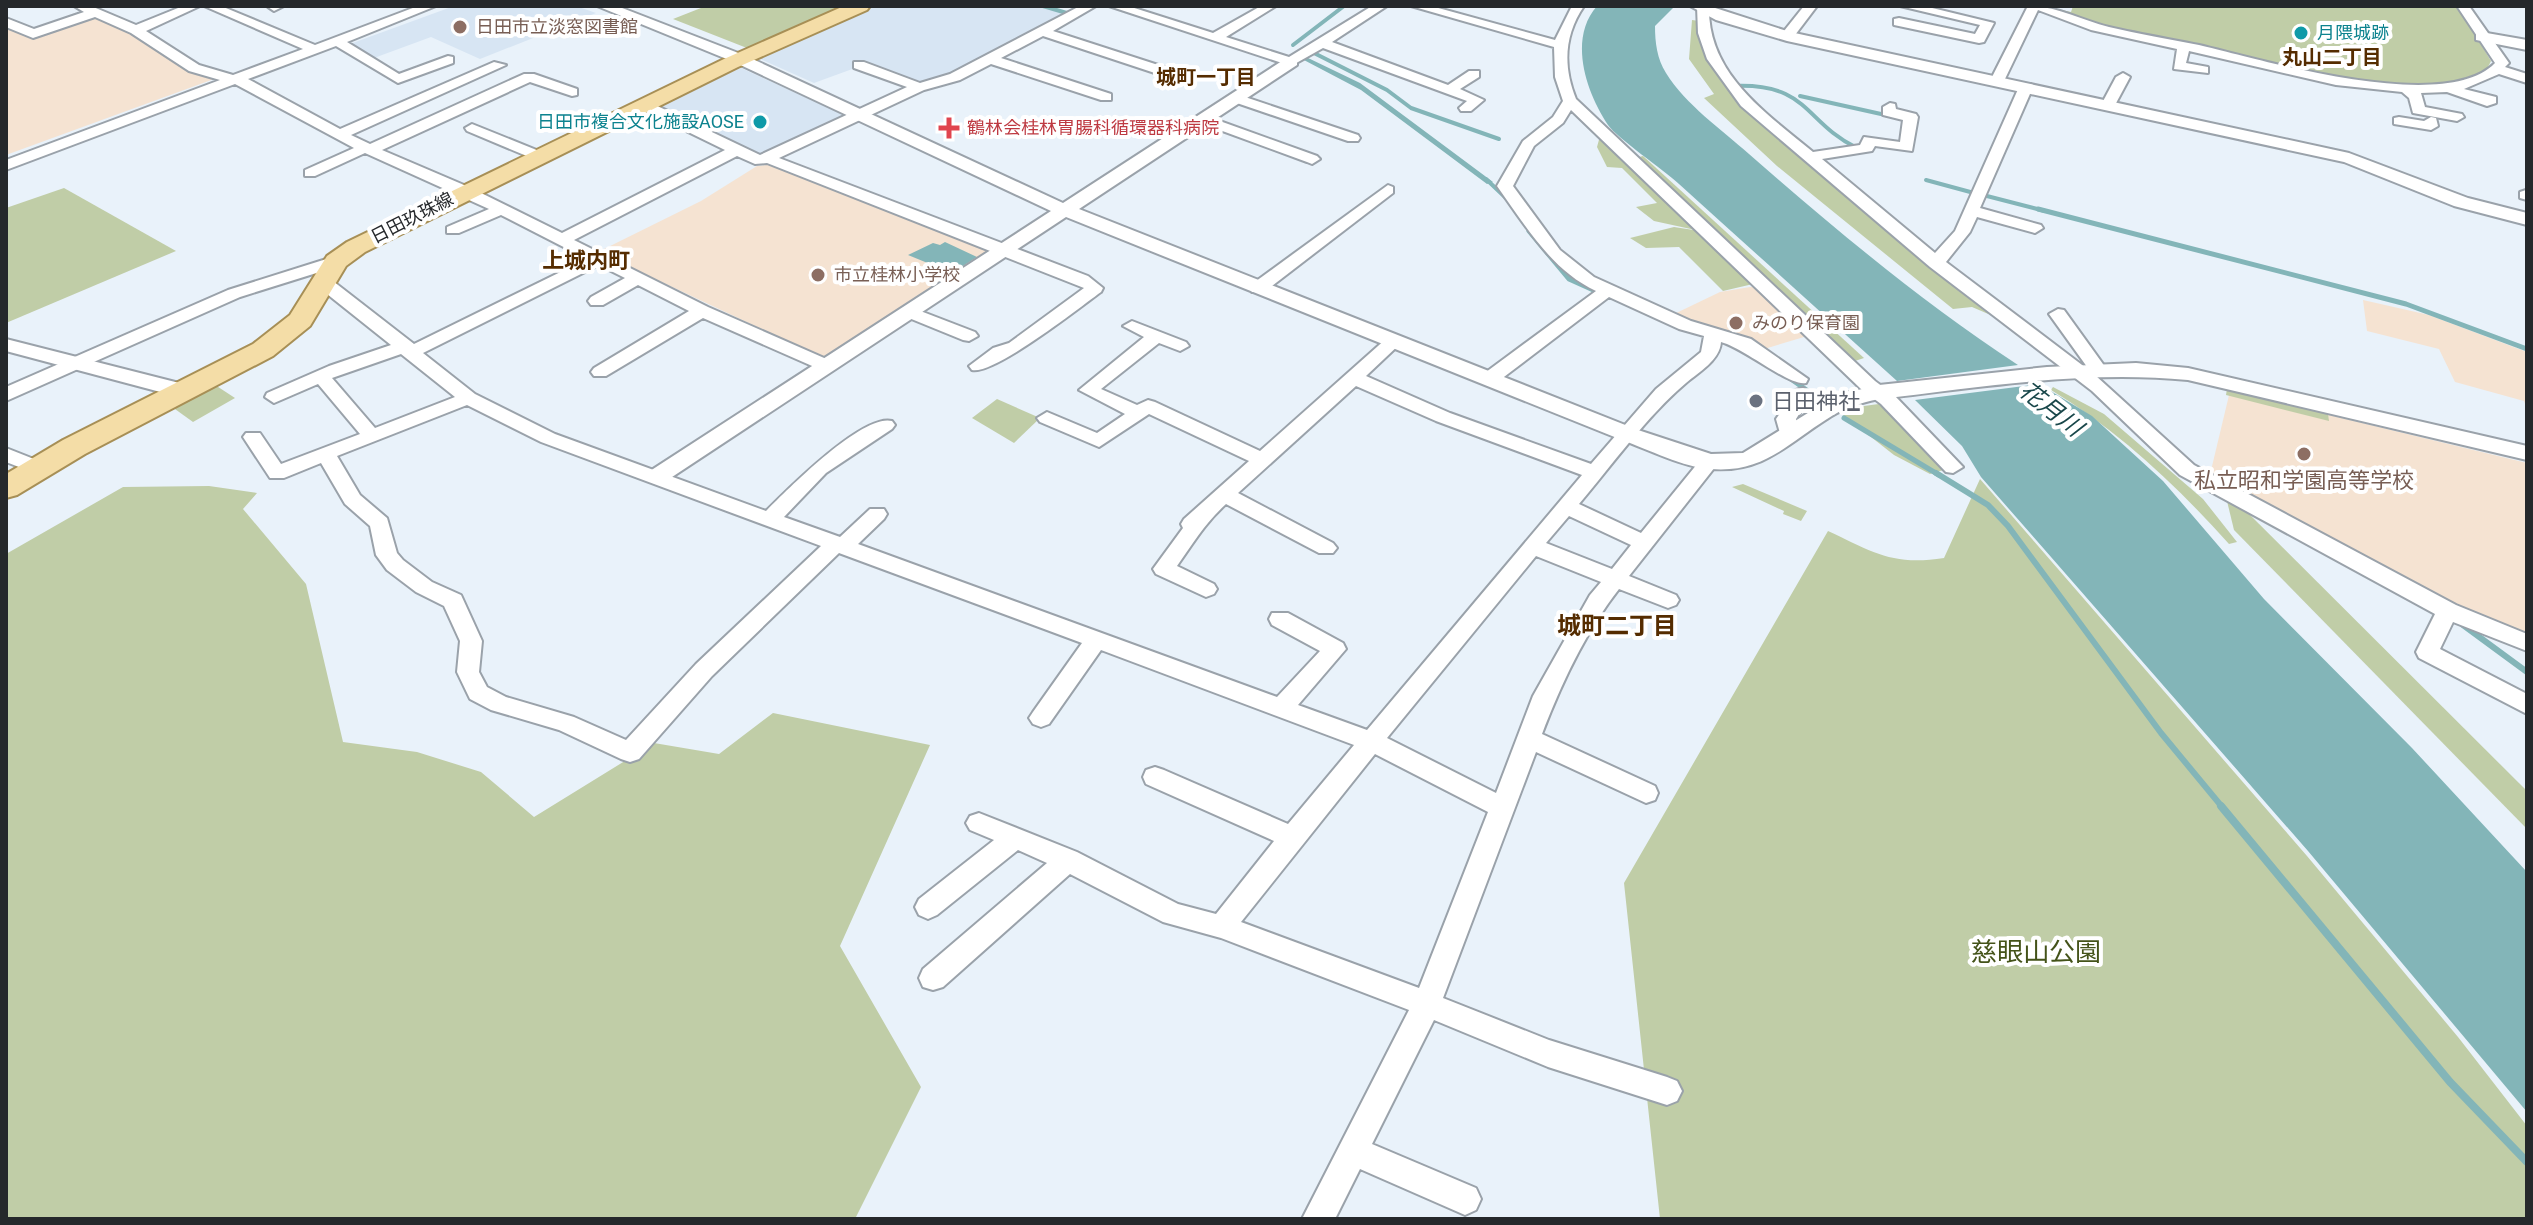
<svg xmlns="http://www.w3.org/2000/svg" width="2533" height="1225" font-family="Roboto,'Noto Sans JP',sans-serif">
  <style>
    .built { fill: #d7e5f3 }
    .education { fill: #f5e3d2 }
    .green { fill: #c0cda7 }
    .water { fill: #83b5b8 }
    .lines { fill: none; stroke-linecap: round; stroke-linejoin: round }
    .stream-far3 { stroke: #83b5b8; stroke-width: 4 }
    .stream-far2 { stroke: #83b5b8; stroke-width: 5 }
    .stream-far1 { stroke: #83b5b8; stroke-width: 6 }
    .stream { stroke: #83b5b8; stroke-width: 8 }
    .minor-casing { stroke: #9aa2aa; stroke-width: 4 }
    .tertiary-casing { stroke: #9aa2aa; stroke-width: 4 }
    .primary-casing { stroke: #a78f56; stroke-width: 4 }
    .minor { fill: #fff; fill-rule: evenodd }
    .tertiary { fill: #fff; fill-rule: evenodd }
    .primary { fill: #f4dda7; fill-rule: evenodd }
    .education-dot { fill: #8d6e63; stroke: #fff; stroke-width: 3 }
    .culture-dot { fill: #0f9aa8; stroke: #fff; stroke-width: 3 }
    .health-dot { fill: #e0444e; stroke: #fff; stroke-width: 3 }
    .worship-dot { fill: #6b7280; stroke: #fff; stroke-width: 3 }
    .labels { text-anchor: middle; stroke-width: 8; stroke-linejoin: round; paint-order: stroke }
    .far-education-label { font-size: 18px; fill: #785e54; stroke: #fff; text-anchor: start }
    .far-culture-label { font-size: 18px; fill: #0d838f; stroke: #fff; text-anchor: start }
    .far-health-label { font-size: 18px; fill: #be3a42; stroke: #fff; text-anchor: start }
    .far-street-label { font-size: 18px; fill: #25282b; stroke: #fff }
    .far-neighbourhood-label { font-size: 20px; font-weight: bold; fill: #552c00; stroke: #fff }
    .far-quarter-label { font-size: 22px; font-weight: bold; fill: #552c00; stroke: #fff }
    .worship-label { font-size: 22px; fill: #5b616d; stroke: #fff; text-anchor: start }
    .education-label { font-size: 22px; fill: #785e54; stroke: #fff }
    .water-label { font-size: 24px; font-style: italic; fill: #19474a; stroke: #fff }
    .neighbourhood-label { font-size: 24px; font-weight: bold; fill: #552c00; stroke: #fff }
    .near-park-label { font-size: 26px; fill: #445319; stroke: #fff }
  </style>
  <rect width="100%" height="100%" fill="#e9f2fa"/>
  <!-- built -->
  <g class="built">
    <path d="M454,6H576L596,13L480,59L431,37L374,58L350,44Z"/>
    <path d="M873,6H1038L1068,15L945,79L921,82L866,64L814,83L758,58Z"/>
    <path d="M741,68L844,115L761,158L655,106Z"/>
  </g>
  <!-- education -->
  <g class="education">
    <path d="M97,18L130,30L187,69L214,79L6,155V24L33,35L83,19Z"/>
    <path d="M775,164L992,250L825,359L598,252L701,201L757,166Z"/>
    <path d="M1756,286L1814,334L1761,350L1670,316L1720,292Z"/>
    <path d="M2363,300L2429,315L2527,352V410L2524,401L2455,382L2439,349L2367,331Z"/>
    <path d="M2230,391L2527,463V635L2492,624L2208,483Z"/>
  </g>
  <!-- green -->
  <g class="green">
    <path d="M706,6H850L752,50L673,19Z"/>
    <path d="M2044,6L2071,12L2073,6H2458L2491,61L2487,69L2456,83L2405,87L2313,72L2081,22Z"/>
    <path d="M1692,20L1699,21L1705,52L1731,92L1806,159L2000,319L1972,307L1953,309L1777,166L1704,98L1714,94L1689,59Z"/>
    <path d="M1600,136L1703,232L1753,284L1723,291L1679,247L1646,248L1630,238L1674,227L1700,231L1654,221L1636,207L1657,203L1622,168L1607,167L1597,147Z"/>
    <path d="M1643,156L1864,358L1855,361L1632,159Z"/>
    <path d="M64,188L176,251L6,323V208Z"/>
    <path d="M212,383L235,398L193,422L168,404Z"/>
    <path d="M2053,387L2104,414L2203,499L2237,542L2229,544C2176,485 2119,431 2051,390Z"/>
    <path d="M2227,389L2328,414L2329,421L2226,395Z"/>
    <path d="M997,399L1040,418L1014,443L972,418Z"/>
    <path d="M1886,403L1950,468L1930,474L1894,455L1843,415L1864,406Z"/>
    <path d="M1980,479L2307,856L2458,1037L2527,1126V1219H1660L1624,883L1828,531C1873,552 1892,566 1944,558Z"/>
    <path d="M1743,484L1807,511L1801,521L1783,514L1784,511L1732,487Z"/>
    <path d="M209,486L257,493L243,509L306,584L343,742L417,752L481,772L534,817L654,743L719,754L773,713L930,745L840,946L921,1087L855,1219H6V554L123,487Z"/>
    <path d="M2227,501L2239,504L2527,791V829L2234,530Z"/>
  </g>
  <!-- water -->
  <g class="water">
    <path d="M1597,6H1675L1655,26C1655,42 1657,59 1666,73C1686,105 1721,129 1749,154C1835,229 1923,303 2018,365L1897,381C1824,315 1751,249 1679,184C1663,169 1618,139 1608,125C1586,92 1568,39 1597,6Z"/>
    <path d="M1306,57L1360,83L1493,182L1487,184L1361,90L1302,59Z"/>
    <path d="M945,242L977,257L952,273L908,255L933,243L940,245Z"/>
    <path d="M2039,384L2092,416L2163,481L2264,599L2412,748L2527,872V1112L2308,851L1981,477L1962,446L1915,400Z"/>
  </g>
  <g class="lines">
    <!-- stream-far3 -->
    <g class="stream-far3">
      <path d="M1043,6L1070,14"/>
      <path d="M1293,45L1344,6"/>
      <path d="M1314,53L1387,90L1411,108L1499,139"/>
      <path d="M1734,86C1809,83 1804,122 1857,148"/>
      <path d="M1800,96L1890,116"/>
      <path d="M1486,179L1507,199"/>
      <path d="M1926,180L1974,193"/>
      <path d="M1983,195L2045,211"/>
    </g>
    <!-- stream-far2 -->
    <g class="stream-far2">
      <path d="M2038,209L2406,304L2527,349"/>
      <path d="M1529,231L1569,279L1600,293"/>
      <path d="M1788,377L1818,398"/>
      <path d="M1844,418L1939,475"/>
    </g>
    <!-- stream-far1 -->
    <g class="stream-far1">
      <path d="M1936,473L1988,505L2008,526L2161,733L2223,808"/>
      <path d="M2463,625L2527,672"/>
    </g>
    <!-- stream -->
    <path class="stream" d="M2221,806L2450,1082L2527,1162"/>
    <defs>
      <g id="minor">
        <path d="M74,6H91L136,25L183,6H200L146,31L199,65L233,75L303,49L204,6H221L315,45L418,6H436L347,42L399,74L448,56L453,57V63L398,83L336,46L248,79L340,129L494,62L506,65L351,135L370,144L524,74H534L577,89V95L572,96L530,82L382,150L471,188L562,233L725,150L639,108V102H649L760,155L907,87L854,68V62H864L920,83L950,74L1080,6H1096L1053,31L1189,75V81H1179L1043,36L1001,58L1111,94V100H1101L991,64L960,80L924,90L779,158L1088,276L1103,288L1101,292C1079,308 994,375 972,370L969,366L993,348L1009,343L1084,288L767,163L755,164L737,156L574,240L708,307L831,361L834,365L831,369H819L703,318L606,376H594L591,372L594,368L689,311L638,285L603,305H591L588,301L591,297L625,278L599,265L423,353L475,394L555,434L766,511C787,490 863,413 892,421L895,425L892,429L826,473L784,517L840,537L870,509H884L887,514L884,519L858,544L1277,697L1320,651L1272,625L1269,619L1272,613H1288L1343,643L1346,649L1298,705L1367,730L1582,475L1436,421L1356,386L1238,493L1333,543L1337,548L1333,553H1319L1226,504C1205,523 1194,542 1177,566L1214,584L1217,589L1214,594L1206,597L1156,574L1153,569L1183,528L1181,524L1184,519L1249,461L1149,414L1099,447L1040,422L1037,418L1047,412L1097,433L1125,414L1079,390L1144,337L1123,326L1132,321L1186,342L1189,346L1180,351L1159,343L1101,389L1137,405L1148,400L1155,402L1260,451L1387,338L1393,337L1402,342L1366,376L1450,413L1591,464L1656,389L1701,352L1704,336L1679,329L1609,297L1496,383H1482L1480,379L1482,375L1596,291C1551,270 1525,225 1497,186L1523,141L1553,117L1563,101L1555,77L1554,47L1411,6H1431L1555,40L1572,6H1584C1564,35 1563,67 1576,99L1875,381L1895,396L1963,467L1953,473L1946,472L1881,404L1861,389L1571,110L1563,123L1534,146L1513,186L1560,250L1594,277L1691,321L1751,339L1808,379L1806,383C1790,387 1744,348 1721,342C1720,360 1699,372 1686,383C1646,417 1613,464 1579,504L1641,533L1702,458H1716L1719,462L1629,576L1676,595L1679,600L1676,605L1668,608L1619,589C1586,631 1561,684 1542,734L1655,786L1658,793L1655,800L1646,803L1536,752L1443,998L1549,1040L1667,1077L1677,1081L1682,1091L1677,1101L1667,1105L1548,1067L1434,1020L1372,1144L1476,1188L1481,1199L1476,1210L1465,1215L1360,1169L1335,1219H1302L1409,1010L1221,938L1163,922L1070,874L943,987L933,990L923,987L919,978L923,969L1047,863L1018,850L937,915L928,919L919,915L915,907L919,899L994,840L970,830L966,823L970,816L979,813L1077,852L1178,904L1216,914L1274,841L1146,784L1143,777L1146,770L1155,767L1164,770L1288,824L1354,745L1101,650L1049,724L1041,727L1033,724L1029,718L1033,712L1082,643L839,553L712,676L639,759L630,762L621,759L559,730L491,710L470,699L457,672L460,641L444,606L416,592L387,570L376,555L370,526L345,504L321,463L284,478H270L243,437L246,433H260L281,464L360,434L318,384L274,403L265,397L267,393L329,366L391,345L317,286L315,282L317,278H329L414,344L587,259L501,215L459,233H447V227L489,209L365,153L315,176H305V170L354,148L235,84L6,170V160L220,80L189,71L131,33L95,17L33,38L6,27V18L34,29L84,12ZM401,354L455,397L375,428L332,378ZM467,405L541,442L821,546L696,664L626,740L574,717L506,697L487,687L479,672L482,641L461,595L432,582L403,560L397,553L387,518L360,495L337,456ZM1569,516L1631,545L1612,569L1546,543ZM1536,556L1601,582L1590,595L1533,696L1496,793L1387,738ZM1375,754L1488,812L1419,988L1241,922Z"/>
        <path d="M284,6L274,11L268,7V6Z"/>
        <path d="M1109,6H1128L1213,33L1261,6H1276L1226,37L1289,57L1372,6H1387L1332,42L1448,85L1469,71H1479V77L1460,89L1484,100L1471,111H1461L1459,108L1467,101L1323,48L1291,66Z"/>
        <path d="M1697,6H1709C1707,74 1766,113 1813,152L1860,145L1864,137L1900,142L1903,120L1883,115V107L1890,103L1895,104L1896,109L1916,114L1918,117L1912,151L1875,146L1872,151L1822,159L1935,253L1955,231L2019,87L2031,84L2033,87L1980,208L2041,225L2043,228L2035,233L1977,217L1970,232L1946,262L2090,371L2049,314L2058,309L2064,310L2108,371L2105,375L2096,376L2194,465L2456,605L2527,634V651L2453,622L2440,649L2527,694V714L2419,658L2416,652L2435,614L2180,475L2092,391L1930,267L1741,106L1707,59L1698,33Z"/>
        <path d="M1804,6H1817L1792,39H1782L1780,36Z"/>
        <path d="M1900,6H1924L1994,23L1984,42L1979,43L1894,25V19L1899,18L1975,34L1980,25Z"/>
        <path d="M2028,6C2057,6 2081,20 2109,27C2139,34 2169,39 2199,45C2263,60 2445,115 2495,63L2457,6H2469L2509,63L2505,67L2527,74V83L2499,74L2464,89L2496,97V103L2487,106L2447,92L2421,93L2425,107L2462,114L2464,117L2457,121L2413,113L2409,98L2402,92L2336,85L2189,51L2186,63L2208,67V73L2174,69L2177,49L2091,30L2038,10L2004,81L1992,84L1990,81Z"/>
        <path d="M2123,73L2130,77L2115,105L2108,109L2103,108L2101,105L2116,77Z"/>
        <path d="M1236,94L1358,135L1360,138L1358,141H1348L1231,101V95Z"/>
        <path d="M1203,115L1317,156L1320,159L1312,164L1307,162L1198,122V116Z"/>
        <path d="M2399,117L2424,121L2431,117L2436,118L2438,126L2431,130L2394,124V118Z"/>
        <path d="M472,124L544,153L546,156L539,160L534,159L467,131L465,128Z"/>
        <path d="M1388,185L1393,187V193L1264,292H1252L1250,288L1252,284Z"/>
        <path d="M2526,190L2527,200L2520,198V192Z"/>
        <path d="M336,256L344,261L342,265L240,297L6,401V387L228,290Z"/>
        <path d="M910,307L975,332L978,336L969,341L963,340L904,316L901,312L904,308Z"/>
        <path d="M1803,388L1812,394L1796,419L1799,436L1789,442L1782,440L1776,419L1796,390Z"/>
        <path d="M6,448L44,463L47,468L37,474L6,462Z"/>
      </g>
      <g id="tertiary">
        <path d="M597,6H617L746,56L1063,203L1285,59H1297V65L1079,209L1638,430L1711,454L1743,453L1837,395L1879,385L2047,367L2136,363L2188,368L2527,446V460L2188,380C2084,370 1982,387 1879,399C1860,403 1843,408 1827,419C1786,445 1763,473 1711,469C1685,468 1647,449 1622,440L1066,217L666,481H650L646,476L650,471L1051,211L734,62Z"/>
        <path d="M1690,6H1709L1790,32L2349,153L2468,198L2527,213V225L2454,206L2344,162L1787,41L1716,20Z"/>
        <path d="M2481,32L2527,40V50L2476,40V34Z"/>
        <path d="M6,339L191,386L194,391L183,398L6,351Z"/>
      </g>
      <path id="primary" d="M844,6H870L867,10L738,67L365,252L346,266L310,326L273,356L85,454L17,495L6,498V474L63,440L253,344L290,315L327,256L347,242L724,59Z"/>
    </defs>
    <!-- minor casing -->
    <use href="#minor" class="minor-casing"/>
    <!-- tertiary casing -->
    <use href="#tertiary" class="tertiary-casing"/>
    <!-- primary casing -->
    <use href="#primary" class="primary-casing"/>
    <!-- minor -->
    <use href="#minor" class="minor"/>
    <!-- tertiary -->
    <use href="#tertiary" class="tertiary"/>
    <!-- primary -->
    <use href="#primary" class="primary"/>
  </g>
  <!-- markers -->
  <g class="education-dot">
    <circle cx="460" cy="27" r="8"/>
    <circle cx="818" cy="275" r="8"/>
    <circle cx="1736" cy="323" r="8"/>
    <circle cx="2304" cy="454" r="8"/>
  </g>
  <g class="culture-dot">
    <circle cx="2301" cy="33" r="8"/>
    <circle cx="760" cy="122" r="8"/>
  </g>
  <path class="health-dot" d="M945 116h8v8h8v8h-8v8h-8v-8h-8v-8h8z"/>
  <circle class="worship-dot" cx="1756" cy="401" r="8"/>
  <g class="labels">
    <!-- far-education labels -->
    <g class="far-education-label">
      <text x="476" y="33">日田市立淡窓図書館</text>
      <text x="834" y="281">市立桂林小学校</text>
      <text x="1752" y="329">みのり保育園</text>
    </g>
    <!-- far-culture labels -->
    <g class="far-culture-label">
      <text x="2317" y="39">月隈城跡</text>
      <text x="744" y="128" text-anchor="end">日田市複合文化施設AOSE</text>
    </g>
    <!-- far-health labels -->
    <g class="far-health-label">
      <text x="967" y="134">鶴林会桂林胃腸科循環器科病院</text>
    </g>
    <!-- far-street labels -->
    <g class="far-street-label">
      <text transform="translate(412 218) rotate(-27)" y="6">日田玖珠線</text>
    </g>
    <!-- far-neighbourhood labels -->
    <g class="far-neighbourhood-label">
      <text x="2332" y="64">丸山二丁目</text>
      <text x="1206" y="84">城町一丁目</text>
    </g>
    <!-- far-quarter labels -->
    <g class="far-quarter-label">
      <text x="586" y="268">上城内町</text>
    </g>
    <!-- worship labels -->
    <g class="worship-label">
      <text x="1772" y="409">日田神社</text>
    </g>
    <!-- education labels -->
    <g class="education-label">
      <text x="2304" y="488">私立昭和学園高等学校</text>
    </g>
    <!-- water labels -->
    <g class="water-label">
      <text transform="translate(2051 409) rotate(38)" y="8">花月川</text>
    </g>
    <!-- neighbourhood labels -->
    <g class="neighbourhood-label">
      <text x="1617" y="634">城町二丁目</text>
    </g>
    <!-- near-park labels -->
    <g class="near-park-label">
      <text x="2036" y="961">慈眼山公園</text>
    </g>
  </g>
  <!-- border -->
  <rect width="2533" height="1225" fill="none" stroke="#25282b" stroke-width="16"/>
</svg>
